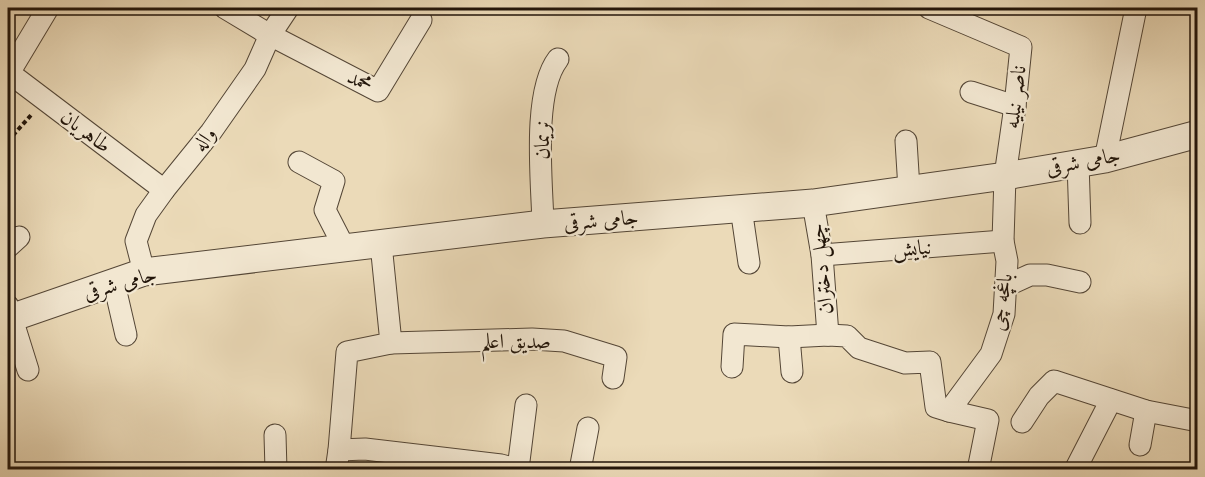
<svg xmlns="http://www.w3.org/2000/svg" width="1205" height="477" font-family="Cardo,Amiri,serif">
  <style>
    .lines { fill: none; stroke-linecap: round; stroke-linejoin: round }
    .minor-casing { stroke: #544636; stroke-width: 23 }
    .tertiary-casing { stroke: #544636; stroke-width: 29 }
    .path { stroke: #22150a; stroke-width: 4; stroke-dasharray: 4.5 3; stroke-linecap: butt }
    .minor { stroke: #f2e7d1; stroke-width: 21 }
    .tertiary { stroke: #f2e7d1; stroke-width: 27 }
    .labels { text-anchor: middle; stroke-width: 4.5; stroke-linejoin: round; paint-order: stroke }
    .street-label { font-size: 21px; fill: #22150a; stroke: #f2e7d1 }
  </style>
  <rect width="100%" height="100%" fill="#ebdab8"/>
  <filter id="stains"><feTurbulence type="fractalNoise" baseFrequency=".00333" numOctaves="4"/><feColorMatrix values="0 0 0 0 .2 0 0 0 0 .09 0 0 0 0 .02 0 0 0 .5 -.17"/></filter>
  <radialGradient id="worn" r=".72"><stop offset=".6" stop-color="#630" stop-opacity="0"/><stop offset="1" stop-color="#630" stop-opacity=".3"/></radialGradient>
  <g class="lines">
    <defs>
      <g id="minor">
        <path d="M225,8L270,35L378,91L421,20"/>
        <path d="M929,8L1021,47L1015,106L1005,176L1003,241L1007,261L1004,314L991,354L949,411L988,420L978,470"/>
        <path d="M8,72L164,190"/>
        <path d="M9,73L48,8"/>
        <path d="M971,92L1015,106"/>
        <path d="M906,141L909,189"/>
        <path d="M1105,159L1136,8"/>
        <path d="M299,162L334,181L325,210L344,247"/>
        <path d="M1078,163L1080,223"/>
        <path d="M813,203L822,255L828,335"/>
        <path d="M741,208L749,263"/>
        <path d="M543,224C542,182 532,93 558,59"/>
        <path d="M8,247L19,237"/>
        <path d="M822,255L1003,241"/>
        <path d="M144,272L136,241L146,215L164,190L211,132L255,69L270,35L288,8"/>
        <path d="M114,283L126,335"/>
        <path d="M1006,286L1030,275H1047L1080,282"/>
        <path d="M8,306L28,370"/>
        <path d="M789,337L792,372"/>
        <path d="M391,343L532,339L564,341L616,357L613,378"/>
        <path d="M732,367L734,334L789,337L828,335L847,336L859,348L905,363L930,362L936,407L949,411"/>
        <path d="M1022,422L1039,396L1054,381L1146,411L1198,421"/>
        <path d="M275,435L276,470"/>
        <path d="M1140,445L1146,411"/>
        <path d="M339,450L365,449L501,465L520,470"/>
        <path d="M518,469L526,405"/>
        <path d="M336,470L339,450L347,352L391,343L381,244"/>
        <path d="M580,470L588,428"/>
        <path d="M1075,470L1111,400"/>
      </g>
      <path id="tertiary" d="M8,319L144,272L543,224L813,203L1005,176L1105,159L1198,134"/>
    </defs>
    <!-- minor casing -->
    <use href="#minor" class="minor-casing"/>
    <!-- tertiary casing -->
    <use href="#tertiary" class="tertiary-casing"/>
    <!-- path -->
    <path class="path" d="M8,141L32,114"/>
    <!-- minor -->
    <use href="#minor" class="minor"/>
    <!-- tertiary -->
    <use href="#tertiary" class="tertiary"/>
  </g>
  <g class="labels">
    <!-- street labels -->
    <g class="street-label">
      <text transform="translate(360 80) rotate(22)" y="7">محمد</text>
      <text transform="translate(1015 97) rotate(-83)" y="7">ناصر نیلیه</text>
      <text transform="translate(86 131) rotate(37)" y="7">طاهریان</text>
      <text transform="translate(204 139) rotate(-52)" y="7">واله</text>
      <text transform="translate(542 140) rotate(-89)" y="7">نریمان</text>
      <text transform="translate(1083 161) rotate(-11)" y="7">جامی شرقی</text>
      <text transform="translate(601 220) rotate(-5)" y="7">جامی شرقی</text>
      <text transform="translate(912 248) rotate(-4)" y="7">نیایش</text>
      <text transform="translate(821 269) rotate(-96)" y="7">چهل دختران</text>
      <text transform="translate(120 283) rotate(-16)" y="7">جامی شرقی</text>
      <text transform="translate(1001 302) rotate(-82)" y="7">باغچه چی</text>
      <text x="516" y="348">صدیق اعلم</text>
    </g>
  </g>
  <!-- margin -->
  <rect width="1205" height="477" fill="none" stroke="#ebdab8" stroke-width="30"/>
  <rect x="9" y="9" width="1187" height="459" fill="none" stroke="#22150a" stroke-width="3"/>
  <rect x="15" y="15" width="1175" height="447" fill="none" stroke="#22150a" stroke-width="1.5"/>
  <rect width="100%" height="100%" filter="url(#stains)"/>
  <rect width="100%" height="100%" fill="url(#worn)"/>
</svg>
